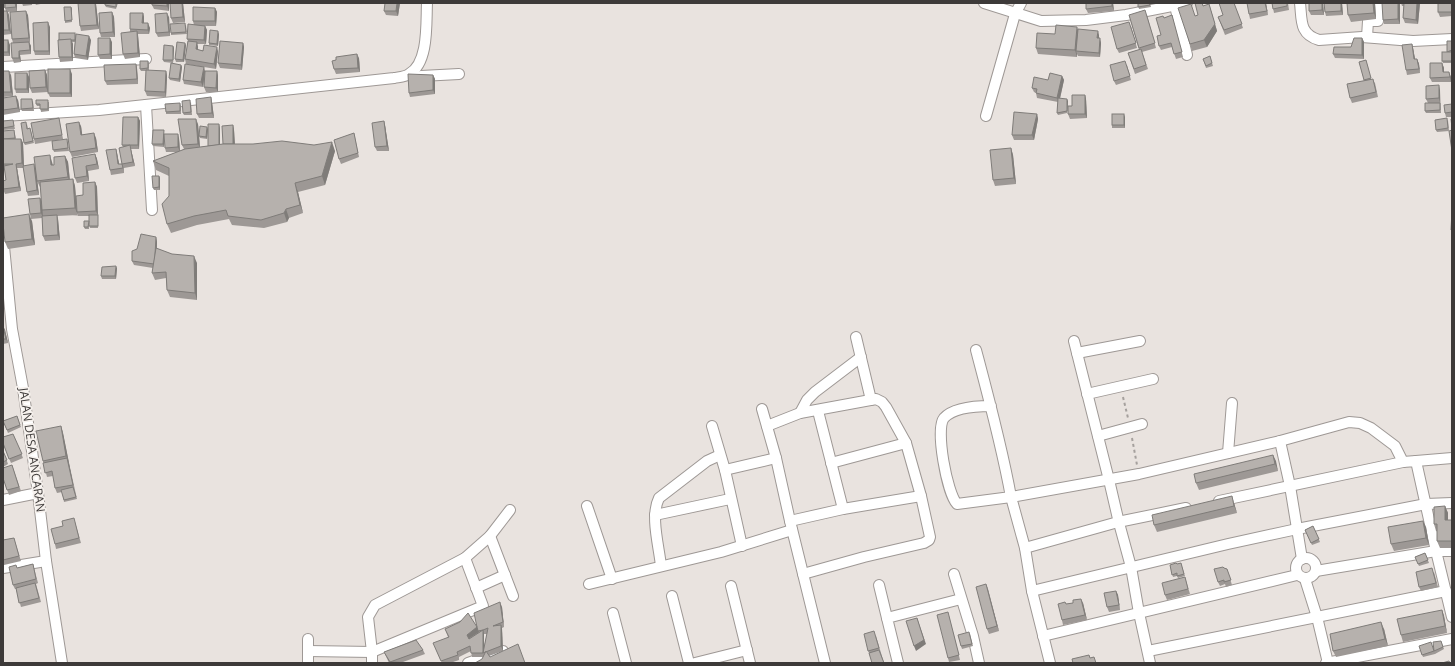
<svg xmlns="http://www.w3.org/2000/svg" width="1455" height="666" font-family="'Open Sans',sans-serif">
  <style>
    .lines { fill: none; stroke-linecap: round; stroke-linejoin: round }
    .street-casing { stroke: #9e9895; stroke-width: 12 }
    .path { stroke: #a5a09d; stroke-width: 2; stroke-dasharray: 3 3; stroke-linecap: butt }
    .street { stroke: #fff; stroke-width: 10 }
    .wall { fill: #9d9895; fill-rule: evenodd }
    .shaded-wall { fill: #7f7c79 }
    .building { fill: #b6b1ad; stroke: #7f7c79; fill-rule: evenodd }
    .labels { text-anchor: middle; stroke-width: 3.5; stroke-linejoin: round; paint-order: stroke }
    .street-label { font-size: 12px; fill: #3d3a39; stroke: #f6f1ed }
  </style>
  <rect width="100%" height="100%" fill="#e9e3df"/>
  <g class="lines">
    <defs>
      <g id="street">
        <path d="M984,3L1041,21L1086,20L1126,15L1187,3"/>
        <path d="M1300,3C1302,20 1299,34 1319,40L1362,37L1413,41L1452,39"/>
        <path d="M1175,6L1187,55"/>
        <path d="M1367,37L1368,21H1378V3"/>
        <path d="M3,67L146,59"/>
        <path d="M421,76L459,74"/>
        <path d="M146,105L152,210"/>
        <path d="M3,116L99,110L394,78C399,77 405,77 409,74C429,63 426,23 427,3"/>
        <path d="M986,116L1015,14L1021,3"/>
        <path d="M3,236L12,329L23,388L38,493L46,561L62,663"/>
        <path d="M856,337L871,400"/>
        <path d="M1074,341L1109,480L1119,523L1131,567L1139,613L1150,663"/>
        <path d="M976,350C989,399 1002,447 1011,497L957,504C947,493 935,429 944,418C954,407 978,406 991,406"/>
        <path d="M1077,353L1140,341"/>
        <path d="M1087,394L1153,379"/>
        <path d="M762,409L776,458L790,521L825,663"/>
        <path d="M818,411L843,509"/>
        <path d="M800,413L807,400L815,392L861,357"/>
        <path d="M712,426L725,470L742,546"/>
        <path d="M767,426L800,413L876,399L882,402L886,407L906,443L921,496L930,537L929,540L924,543L864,557L803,574"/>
        <path d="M1098,436L1142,424"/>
        <path d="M1280,441L1290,486L1302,559"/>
        <path d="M1228,453L1232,403"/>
        <path d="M1416,461L1452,458"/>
        <path d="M831,463L906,443"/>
        <path d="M725,470L776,458"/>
        <path d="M3,500L38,493"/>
        <path d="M1219,501L1403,462"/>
        <path d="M587,506L612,579"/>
        <path d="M655,515L730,499"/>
        <path d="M790,521L843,509L921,496"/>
        <path d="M490,536L513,596"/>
        <path d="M1025,548L1118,522L1186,508"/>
        <circle cx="1306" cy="568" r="10"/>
        <path d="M661,566C659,546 650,516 659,498L707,461L720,455"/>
        <path d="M3,568L46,561"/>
        <path d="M1316,571L1436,551H1452"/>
        <path d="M954,574L973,636L979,663"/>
        <path d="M1305,579L1317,617L1328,663"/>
        <path d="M589,584L721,552L792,530"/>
        <path d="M879,585L887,618"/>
        <path d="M731,586L750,663"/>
        <path d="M476,588L505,575"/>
        <path d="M1032,591L1228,544L1297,529L1426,504L1452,503"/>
        <path d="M672,596L689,663"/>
        <path d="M613,613L626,663"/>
        <path d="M1043,636L1297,575"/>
        <path d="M308,639V663"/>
        <path d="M308,651L372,652L483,606L465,558"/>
        <path d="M1148,651L1446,591"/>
        <path d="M372,663V652L368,617L375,605L465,558L490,536L510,510"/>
        <path d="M468,663L503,651"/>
        <path d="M695,663L747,650"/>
        <path d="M898,663L887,618L961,599"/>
        <path d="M1050,663L1032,591L1025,548L1011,497L1139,474L1280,441L1349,422L1360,423L1371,428L1395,446L1403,462L1416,461L1436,551L1452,617"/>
        <path d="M1326,663L1452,639"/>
      </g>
    </defs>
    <!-- street casing -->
    <use href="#street" class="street-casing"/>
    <!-- path -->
    <g class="path">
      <path d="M1123,397L1128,418"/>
      <path d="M1132,438L1137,465"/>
    </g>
    <!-- street -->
    <use href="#street" class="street"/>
  </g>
  <!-- wall -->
  <g class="wall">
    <rect x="3" y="3" width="2" height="5"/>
    <path d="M17,3V11L8,12L9,15L11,34L3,35V11H6L5,8Z"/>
    <path d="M22,3H32V5L23,6Z"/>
    <path d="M35,3H45L36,5Z"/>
    <path d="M95,3H96V4L99,29L81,31L80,26Z"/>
    <path d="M105,3H118L116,9L106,7L105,5Z"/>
    <path d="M169,3V11L154,9L152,5Z"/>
    <path d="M183,3L185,22L173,23L171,18Z"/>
    <path d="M400,3L398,16L386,15L384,11Z"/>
    <path d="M1113,3L1114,11L1088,13L1086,9Z"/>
    <path d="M1138,3H1150L1151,7L1139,9Z"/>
    <path d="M1234,3L1243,28L1225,35L1218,17L1223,15Z"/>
    <path d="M1266,3L1268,15L1250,19L1249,14Z"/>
    <path d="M1272,3H1288L1289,10L1274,13Z"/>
    <path d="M1323,3L1324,15H1311L1309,11Z"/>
    <path d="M1324,3H1342L1343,15L1326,16L1325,12Z"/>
    <path d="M1375,3L1376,19L1351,22L1348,15Z"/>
    <path d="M1400,3V24H1384L1383,20Z"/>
    <path d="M1401,3H1420L1418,24L1405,23L1403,18L1404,6H1402Z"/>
    <path d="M1452,3V16L1440,17L1438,12Z"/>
    <path d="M1209,4L1217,31L1207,47L1192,51L1190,44L1198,15L1203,6Z"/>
    <path d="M71,7L72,9V22L65,23V21Z"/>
    <path d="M215,8L217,12L216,26H204H205L207,30L206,44H197L198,47V50L218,51L216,69L186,64L185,59L188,41L187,39L194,25L193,21Z"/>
    <path d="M112,12L114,17L115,37H101L100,33Z"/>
    <path d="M143,13L144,17V23L150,28L149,34H138L140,57L125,59L123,54L130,32V29Z"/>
    <path d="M28,15L30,42H29L31,46V54L20,55L21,62L14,63L12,58L13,43L12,39Z"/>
    <path d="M1129,15H1147L1156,48L1142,52L1148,69L1135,74L1128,53L1139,50Z"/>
    <path d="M1172,15L1183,57L1176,59L1172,47L1161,50L1159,46L1164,18Z"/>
    <path d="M169,17L170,36L158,37L156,33Z"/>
    <path d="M186,25L187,34L171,35V33Z"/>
    <path d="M1131,26L1137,48L1119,53L1117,49Z"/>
    <path d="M50,27V55H35L34,51Z"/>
    <path d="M1078,30L1099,35V38L1101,43L1100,57L1078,56L1077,54V57L1038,54L1036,48L1055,34Z"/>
    <path d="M75,33L76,38L91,40L88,60L75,58L74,54L75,42H72L73,44V61L60,62L59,57V40Z"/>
    <path d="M219,34L218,46L209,45V43Z"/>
    <path d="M1362,38L1364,42V59L1335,58L1333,54L1351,47Z"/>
    <path d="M3,40L10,45V56H3Z"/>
    <path d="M1452,41V63H1443L1442,61L1447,52Z"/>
    <path d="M112,42V59H100L98,55Z"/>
    <path d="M243,43L244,47L242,70L220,68L218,63Z"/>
    <path d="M1412,44L1413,48L1415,59H1417L1419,64L1420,73L1407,75L1406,70Z"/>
    <path d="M186,45L184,62H176L175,59Z"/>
    <path d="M173,46L174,48L173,63L164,62L163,60Z"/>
    <path d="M1210,56L1213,66L1206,68L1203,59Z"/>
    <path d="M359,58L360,72L336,74L334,69Z"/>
    <path d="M1366,60L1371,79L1375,83L1378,97L1352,103L1350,98L1364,80L1359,62Z"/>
    <path d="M148,61L149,63V71H166L167,76L166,97L147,96L145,91L146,71H141L140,69Z"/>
    <path d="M1442,63L1444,68V72L1451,77V82H1432L1430,78Z"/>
    <path d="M136,64L137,68L138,84L107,85L105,81Z"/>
    <path d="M181,65L182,67L180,82L170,80L169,78Z"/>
    <path d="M1127,65L1131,80L1116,85L1114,81Z"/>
    <path d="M45,70L47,75L48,92L32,93L30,88Z"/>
    <path d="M3,71L11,75L13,96L3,97Z"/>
    <path d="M205,71H217L218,76V92H206L204,87L205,75L203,87L184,84L183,80Z"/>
    <path d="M27,73L29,77V93H16L15,89Z"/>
    <path d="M72,74V97H50L48,93Z"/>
    <path d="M433,75L435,79V94L410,97L409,93Z"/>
    <path d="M1062,76L1064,80L1060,99L1068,101V106H1072L1085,95L1086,99L1087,118L1070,119L1068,114V106L1067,113L1058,115L1057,113L1058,102L1037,98L1036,93L1034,92L1032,88L1048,80Z"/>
    <path d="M1440,90L1441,113H1426L1425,111L1428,103L1426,99Z"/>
    <path d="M211,97L212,102L214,118H199L197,114Z"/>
    <path d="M3,98L18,100L20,112L3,115Z"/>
    <path d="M33,101L34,111H22L21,109Z"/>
    <path d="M49,102V111L41,112L40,106H37L36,104Z"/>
    <path d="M191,102L192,115H184L183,113Z"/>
    <path d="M180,103L181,106V114H166V112Z"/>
    <path d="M1452,104V117H1446L1445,113Z"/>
    <path d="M1037,114L1038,119L1034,140H1014L1012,135Z"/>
    <path d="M138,117L140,121L139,149H131L135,166L124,168V173L111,175L110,170L116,149L117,153L119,164H122L123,147L122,145Z"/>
    <path d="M1125,117V128H1112V125Z"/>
    <path d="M13,120L15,129L3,130V121Z"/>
    <path d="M1448,120L1449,131L1437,132L1436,130Z"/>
    <path d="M384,121L385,125L389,151H377L375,147Z"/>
    <path d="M60,123L63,139L53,141L68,142L69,151L54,152L52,141L35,144L34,139Z"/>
    <path d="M27,124L28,129L31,131L34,143L25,145L24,143Z"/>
    <path d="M198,124L200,147L208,146L219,124L220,129V145L223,144L233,125L234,130L235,144L335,151L325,185L298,192L303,213L289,218L287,222L264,228L232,225L229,219L197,225L171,233L167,224L169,196V176L156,170L153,161L177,152H166L165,148L179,138L180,151L184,149L182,145Z"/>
    <path d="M81,126L82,135L96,138L98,152L72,157L70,152Z"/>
    <path d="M208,129L207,139L200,138L199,136Z"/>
    <path d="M14,130L16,139H21L23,143L24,166L36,169L52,162L53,165H54L65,156L68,162L70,180L73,179L75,186L76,198L83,195L95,182L97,187L98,228H90L89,224V229H85L84,227L89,221V223V216H78L77,214L78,215L57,216L58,219L60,240L45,241L43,236L42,218L31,219L30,214L40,198L42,202L41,187H40L37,181L39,195L28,196L27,192L24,168H17L21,191L5,194L3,189L6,180L5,169H4L3,166V131Z"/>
    <path d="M164,133V147L153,146L152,144Z"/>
    <path d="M354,133L355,137L359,157L341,164L339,159Z"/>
    <path d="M1011,148L1013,155L1016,184L995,186L993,180Z"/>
    <path d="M95,154L97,159L99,169L88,171L89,181L77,183L75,178Z"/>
    <path d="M159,176L160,178V190H154L153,188Z"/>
    <path d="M32,221L35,245L8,249L5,242Z"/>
    <path d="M156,237L157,242V249L197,263V300L170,297L167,290L166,278L155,280L152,273L153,268L134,265L132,261L137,249Z"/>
    <path d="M117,268L116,279H102L101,276Z"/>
    <path d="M3,326L5,330L8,343L3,344Z"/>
    <path d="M17,416L21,427L8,433L3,421Z"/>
    <path d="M61,426L63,433L69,463L77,499L64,502L62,492L57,493L55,488L53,476L47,477L43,461Z"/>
    <path d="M13,434L23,458L11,463L3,444V437Z"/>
    <path d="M3,451L8,464L3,467Z"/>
    <path d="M1273,455L1278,471L1199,490L1196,483Z"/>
    <path d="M12,465L21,491L9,495L3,478Z"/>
    <path d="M1234,503L1237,513L1157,532L1154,525Z"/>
    <path d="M1445,506L1448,513V520H1452V548H1440L1437,541V531H1436L1434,524Z"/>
    <path d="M75,522L81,543L56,549L55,544Z"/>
    <path d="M1313,526L1320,542L1312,545L1305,530Z"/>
    <path d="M1426,527L1429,545L1394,551L1391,544Z"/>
    <path d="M14,538L21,561L4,565L3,561V540Z"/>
    <path d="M1425,553L1429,563L1419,566L1415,557Z"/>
    <path d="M1181,563L1185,576L1178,578L1177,576L1173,577L1170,565L1177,564Z"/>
    <path d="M33,564L38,583L36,584L41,602L21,607L16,589H15L13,585L17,568Z"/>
    <path d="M1224,568L1227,569L1232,585L1226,587L1225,584L1220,586L1218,582Z"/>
    <path d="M1434,572L1438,587L1421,591L1419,587Z"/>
    <path d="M1185,577L1190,594L1167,600L1165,595Z"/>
    <path d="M986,584L999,631L989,634L987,629Z"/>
    <path d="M1116,591L1118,595L1120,610L1109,612L1107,607Z"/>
    <path d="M1083,603L1087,620L1063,625L1062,620L1066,604Z"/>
    <path d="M502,607L504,627L502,628L503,651L489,656L490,657L525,663L482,659L483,657H472L471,651L459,657V660L450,663H442L435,647L448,637L445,629L477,627ZM484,634H487L484,646Z"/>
    <path d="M1442,610L1444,616L1447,633L1403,642L1401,635Z"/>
    <path d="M949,616L960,660L949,662L948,658Z"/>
    <path d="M1384,629L1388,646L1336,657L1333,651Z"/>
    <path d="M970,634L973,646L962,649L961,646Z"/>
    <path d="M876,636L884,663L870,655L868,651Z"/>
    <path d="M1441,641L1444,649L1435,654L1423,657L1419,646L1434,651Z"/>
    <path d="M423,650L425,654L403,662L414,663H389L384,652Z"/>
  </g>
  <!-- shaded-wall -->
  <g class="shaded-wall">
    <path d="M15,3H17V11Z"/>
    <path d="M95,3H96V4L99,29L97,25Z"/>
    <path d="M167,3H169V11L167,6Z"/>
    <path d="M182,3H183L185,22L183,17Z"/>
    <path d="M397,3H400L398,16L396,11Z"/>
    <path d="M1112,3H1113L1114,11L1112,6Z"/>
    <path d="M1265,3H1266L1268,15Z"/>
    <path d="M1322,3H1323L1324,15L1322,10Z"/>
    <path d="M1341,3H1342L1343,15L1341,11Z"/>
    <path d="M1373,3H1375L1376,19L1374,13Z"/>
    <path d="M1398,3H1400V24L1398,19Z"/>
    <path d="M1417,3H1420L1418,24L1416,20Z"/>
    <path d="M1209,4L1217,31L1207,47L1204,40Z"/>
    <path d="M71,7L72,9V22V20Z"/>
    <path d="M215,8L217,12L216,26L215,21Z"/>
    <path d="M7,11L9,15L11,34L9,30Z"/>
    <path d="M26,11L28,15L30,42L29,38Z"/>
    <path d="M112,12L114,17L115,37L113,32Z"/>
    <path d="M143,13L144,17V28L142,23Z"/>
    <path d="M167,13L169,17L170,36L169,32Z"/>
    <path d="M48,22L50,27V55L49,51Z"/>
    <path d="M148,23L150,28L149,34L148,30Z"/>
    <path d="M205,26L207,30L206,44L204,40Z"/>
    <path d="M1077,27L1079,33L1076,51L1077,54V57L1075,50Z"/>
    <path d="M137,31L138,36L140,57L138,53Z"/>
    <path d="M218,31L219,34L218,46L217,44Z"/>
    <path d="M1098,31L1099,35V42L1097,38Z"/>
    <path d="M89,36L91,40L88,60L86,56Z"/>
    <path d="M110,38L112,42V59L110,54Z"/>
    <path d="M1100,38L1101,43L1100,57L1099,53Z"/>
    <path d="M1362,38L1364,42V59L1362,55Z"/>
    <path d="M71,39L73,44V61L72,57Z"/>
    <path d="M8,40L10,45V56L8,52Z"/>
    <path d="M29,42L31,46V54L30,50Z"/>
    <path d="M197,42L198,47L197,54L196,49Z"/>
    <path d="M185,43L186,45L184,62L183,60Z"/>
    <path d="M243,43L244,47L242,70L241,65Z"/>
    <path d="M1412,44L1413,48L1416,64L1414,59Z"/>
    <path d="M173,46L174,48L173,63Z"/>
    <path d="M217,47L218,51L216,69L214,64Z"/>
    <path d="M19,51L20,55L21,62L19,58Z"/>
    <path d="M357,54L359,58L360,72L358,68Z"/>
    <path d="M1417,59L1419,64L1420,73L1419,69Z"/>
    <path d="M1442,63L1444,68V77L1443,72Z"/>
    <path d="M136,64L137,68L138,84L137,79Z"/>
    <path d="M181,65L182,67L180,82L179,79Z"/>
    <path d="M204,67L205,71L203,87L201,82Z"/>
    <path d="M70,69L72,74V97L70,93Z"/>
    <path d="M45,70L47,75L48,92L46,87Z"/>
    <path d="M9,71L11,75L13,96L11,92Z"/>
    <path d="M166,71L167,76L166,97L165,92Z"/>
    <path d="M217,71L218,76V92L216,88Z"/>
    <path d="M1449,72L1451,77V82Z"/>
    <path d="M27,73L29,77V93L27,89Z"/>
    <path d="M433,75L435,79V94L433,90Z"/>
    <path d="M1062,76L1064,80L1059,102L1057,98Z"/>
    <path d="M1439,85L1440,90V103L1439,98Z"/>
    <path d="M1085,95L1086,99L1087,118L1085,114Z"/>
    <path d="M16,96L18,100L20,112L18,108Z"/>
    <path d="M211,97L212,102L214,118L212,113Z"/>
    <path d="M1067,99L1068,101L1067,113Z"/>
    <path d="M1037,114L1038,119L1034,140L1032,135Z"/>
    <path d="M1124,114L1125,117V128L1124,125Z"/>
    <path d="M138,117L140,121L139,149L138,145Z"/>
    <path d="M196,119L198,124L200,148L198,144Z"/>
    <path d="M384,121L385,125L389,151L387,146Z"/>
    <path d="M79,122L81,126L83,140L81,135Z"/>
    <path d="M219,124L220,129V151L219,146Z"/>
    <path d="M233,125L234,130L235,148L233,144Z"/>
    <path d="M207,127L208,129L207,139L206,137Z"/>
    <path d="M164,130V147L163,144Z"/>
    <path d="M94,133L96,138L98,152L96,148Z"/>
    <path d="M178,134L179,138L180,152L178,147Z"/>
    <path d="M21,139L23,143L24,168L22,163Z"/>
    <path d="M332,142L335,151L325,185L322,176Z"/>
    <path d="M130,145L131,150L135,166L133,162Z"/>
    <path d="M1011,148L1013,155L1016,184L1014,178Z"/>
    <path d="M116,149L117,153L120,168L118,164Z"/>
    <path d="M95,154L97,159L99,169L97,164Z"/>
    <path d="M50,155L52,162L53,172L51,165Z"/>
    <path d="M65,156L68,162L70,183L68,177Z"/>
    <path d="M16,164L17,168L21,191L19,187Z"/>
    <path d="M34,164L36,169L39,195L37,190Z"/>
    <path d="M86,166L88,171L89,181L87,176Z"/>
    <path d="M159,176L160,178V190L159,187Z"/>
    <path d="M73,179L75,186L77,212L78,215L75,208Z"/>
    <path d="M95,182L97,187L98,216L96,211Z"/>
    <path d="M295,183L298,192L303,213L300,205Z"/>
    <path d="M40,198L42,202L43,218L41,213Z"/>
    <path d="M286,209L289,218L287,222L284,213Z"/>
    <path d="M29,214L32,221L35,245L32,239Z"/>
    <path d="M57,215L58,219L60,240L58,235Z"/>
    <path d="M156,237L157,242L156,269L155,264Z"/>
    <path d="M194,256L197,263V300L195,293Z"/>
    <path d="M116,266L117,268L116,279L115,276Z"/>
    <path d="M3,326L5,330L8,343L6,339Z"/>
    <path d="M61,426L63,433L69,463L66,456Z"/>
    <path d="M1273,455L1276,461L1278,471L1275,464Z"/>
    <path d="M67,458L69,463L74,489L73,485Z"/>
    <path d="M1232,496L1234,503L1237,513L1234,506Z"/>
    <path d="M1445,506L1448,513V527L1445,520Z"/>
    <path d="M1423,521L1426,527L1429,545L1426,538Z"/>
    <path d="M986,584L988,589L999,631L997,626Z"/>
    <path d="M1116,591L1118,595L1120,610L1119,605Z"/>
    <path d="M1081,599L1083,603L1087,620L1085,615Z"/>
    <path d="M500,602L502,607L504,627L503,622Z"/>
    <path d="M1442,610L1444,616L1447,633L1445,626Z"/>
    <path d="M917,618L926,644L916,651L914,646Z"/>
    <path d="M1381,622L1384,629L1388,646L1385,639Z"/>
    <path d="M501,625L502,629L503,651L501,646Z"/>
    <path d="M477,627L479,632L468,639L467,635Z"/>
    <path d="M483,630L484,634V652L483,653Z"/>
  </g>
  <!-- building -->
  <g class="building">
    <path d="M5,3H15L16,7L5,8Z"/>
    <path d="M78,3H95L97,25L80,26Z"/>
    <path d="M105,3H116V7L105,5Z"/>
    <path d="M152,3H167V6L152,5Z"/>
    <path d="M170,3H182L183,17L171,18Z"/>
    <path d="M385,3H397L396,11H384Z"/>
    <path d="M1086,3H1112V6L1086,9Z"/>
    <path d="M1138,3H1149L1150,5L1138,7Z"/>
    <path d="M1195,3H1202L1203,6L1209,4L1215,24L1204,40L1190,44L1178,8L1191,4L1195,16L1198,15Z"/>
    <path d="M1219,3H1234L1242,24L1224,30L1218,17L1223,15Z"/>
    <path d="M1247,3H1265L1267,11L1249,14Z"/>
    <path d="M1272,3H1287V6L1273,9Z"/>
    <path d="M1309,3H1322V10L1309,11Z"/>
    <path d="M1324,3H1341V11L1325,12Z"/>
    <path d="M1347,3H1373L1374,13L1348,15Z"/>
    <path d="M1382,3H1398V19L1383,20Z"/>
    <path d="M1404,3H1417L1416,20L1403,18Z"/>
    <rect x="1438" y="3" width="14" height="9"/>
    <path d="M64,7H71L72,20L65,21Z"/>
    <path d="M193,7L215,8V21H193Z"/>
    <path d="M1145,10L1155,43L1139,48L1129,15Z"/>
    <path d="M3,11H7L9,30H3Z"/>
    <path d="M26,11L29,38L12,39L10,12Z"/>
    <path d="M112,12L113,32L100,33L99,13Z"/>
    <path d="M130,13H143L142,23H148V30L130,29Z"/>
    <path d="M167,13L169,32L156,33L155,14Z"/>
    <path d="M1172,15L1182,52L1174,54L1171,43L1159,46L1157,36L1161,35L1156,18L1163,16L1164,18Z"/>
    <path d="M48,22L49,51H34L33,23Z"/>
    <path d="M1129,22L1136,43L1117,49L1111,27Z"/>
    <path d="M185,23L186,32L171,33L170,24Z"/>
    <path d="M188,24L205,26L204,40L187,39Z"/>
    <path d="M1056,25L1077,27L1075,50L1036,48L1037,33L1055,34Z"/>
    <path d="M1078,29L1098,31L1097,38H1100L1099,53L1076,51Z"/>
    <path d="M210,30L218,31L217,44L209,43Z"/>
    <path d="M137,31L138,53L123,54L121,33Z"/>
    <rect x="59" y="33" width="16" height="7"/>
    <path d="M76,34L89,36L86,56L74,54Z"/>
    <path d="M98,38H110V54L98,55Z"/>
    <path d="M1354,38H1362V55L1333,54L1334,47H1351Z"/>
    <path d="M71,39L72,57H59L58,40Z"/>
    <rect x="3" y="40" width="5" height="12"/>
    <path d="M188,41L197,42L196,49L203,51L204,45L217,47L214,64L185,59Z"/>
    <path d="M220,41L243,43L241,65L218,63Z"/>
    <path d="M1447,41H1452V50L1447,52Z"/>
    <path d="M29,42L30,50L19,51V58H12L11,43Z"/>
    <path d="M177,42L185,43L183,60L175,59Z"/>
    <path d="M1412,44L1414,59H1417L1419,69L1406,70L1402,45Z"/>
    <path d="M164,45L173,46V60H163Z"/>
    <path d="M1141,49L1146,65L1134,69L1128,53Z"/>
    <rect x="1442" y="52" width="10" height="9"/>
    <path d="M357,54L358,68L334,69L332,61L336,60V57Z"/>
    <path d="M1210,56L1212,63L1206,66L1203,59Z"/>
    <path d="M1366,60L1371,78L1364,80L1359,62Z"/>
    <path d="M140,61H148V68L140,69Z"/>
    <path d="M1125,61L1130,76L1114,81L1110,65Z"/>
    <path d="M171,63L181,65L179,79L169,78Z"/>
    <path d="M1430,63H1442L1443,72H1449L1450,77L1430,78Z"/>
    <path d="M136,64L137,79L105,81L104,65Z"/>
    <path d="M185,64L204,67L201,82L183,80Z"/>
    <rect x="48" y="69" width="22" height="24"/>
    <path d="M45,70L46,87L30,88L29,71Z"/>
    <path d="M146,70L166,71L165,92L145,91Z"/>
    <path d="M3,71H9L11,92H3Z"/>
    <path d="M205,71H217L216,88L204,87Z"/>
    <rect x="15" y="73" width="12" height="16"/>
    <path d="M1050,73L1062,76L1057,98L1036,93L1037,89L1032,88L1034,77L1048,80Z"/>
    <path d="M408,74L433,75V90L409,93Z"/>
    <path d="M1373,79L1376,92L1350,98L1347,84Z"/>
    <path d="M1439,85V98L1426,99V86Z"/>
    <path d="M1072,95H1085V114H1068V106H1072Z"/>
    <path d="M16,96L18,108L3,110V98Z"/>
    <path d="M211,97L212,113L197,114L196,99Z"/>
    <path d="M1058,98L1067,99V111L1057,113Z"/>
    <path d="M21,99H32L33,108L21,109Z"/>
    <path d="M36,100H48V109H40V104H36Z"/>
    <path d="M190,100L191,112L183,113L182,101Z"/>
    <path d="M180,103V111L166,112L165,104Z"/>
    <path d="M1425,103H1440V110L1425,111Z"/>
    <path d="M1452,104V112L1445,113L1444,105Z"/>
    <path d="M1014,112L1037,114L1032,135H1012Z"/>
    <rect x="1112" y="114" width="12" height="11"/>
    <path d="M123,117H138V145H122Z"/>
    <path d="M59,118L62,135L34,139L31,123Z"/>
    <path d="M1447,118L1448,128L1436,130L1435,120Z"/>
    <path d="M1452,118V128L1451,119Z"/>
    <path d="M178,119H196L198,144L182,145Z"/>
    <path d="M13,120L14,126L3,128V121Z"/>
    <path d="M384,121L387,146L375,147L372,123Z"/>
    <path d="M26,122L27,129L30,128L33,141L24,143L21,123Z"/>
    <path d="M79,122L81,135L94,133L96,148L70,152L66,124Z"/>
    <path d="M208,124H219V145L208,146Z"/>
    <path d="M233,125V144H223L222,126Z"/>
    <path d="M200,126L207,127L206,137L199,136Z"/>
    <path d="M14,130L15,138L3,139V131Z"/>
    <path d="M153,130H164L163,144H152Z"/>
    <path d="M1452,130V151L1449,131Z"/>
    <path d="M354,133L358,153L339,159L334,140Z"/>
    <path d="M164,134H178V147L165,148Z"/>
    <path d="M3,139H21L22,163L16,164L19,187L3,189V181L6,180L4,166L13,164H3Z"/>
    <path d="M67,139L68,148L53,150L52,141Z"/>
    <path d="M282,141L314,145L332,142L322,176L295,183L300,205L286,209L284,213L261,220L228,216L226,210L194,216L167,224L162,204L169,196V168L153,161L185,149L223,144H253Z"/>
    <path d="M130,145L133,162L122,164L119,148Z"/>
    <path d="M1011,148L1014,178L993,180L990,150Z"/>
    <path d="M116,149L118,164H122L123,168L110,170L106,150Z"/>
    <path d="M95,154L97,164L86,166L87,176L75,178L72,158Z"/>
    <path d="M50,155L51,165H54V157L65,156L68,177L37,181L34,157Z"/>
    <path d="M34,164L37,190L27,192L23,166Z"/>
    <path d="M152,176H159V187L153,188Z"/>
    <path d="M73,179L75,208L42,210L40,182Z"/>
    <path d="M95,182L96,211L77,212L76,196L83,195V183Z"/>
    <path d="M40,198L41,213L30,214L28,199Z"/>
    <path d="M1452,210V230H1451Z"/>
    <path d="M29,214L32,239L5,242L3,224V218Z"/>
    <path d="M57,215L58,235L43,236L42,216Z"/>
    <rect x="89" y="215" width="9" height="11"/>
    <path d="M84,221H89L88,227H84Z"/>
    <path d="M141,234L156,237L155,255L154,264L132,261V251L137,249Z"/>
    <path d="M156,248L172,254L194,256L195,293L167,290L166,272L152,273Z"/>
    <path d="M116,266L115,276H101L102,267Z"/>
    <path d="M3,326L6,339H3Z"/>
    <path d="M17,416L20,425L7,430L3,421Z"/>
    <path d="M61,426L66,456L43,461L36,431Z"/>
    <path d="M13,434L22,454L9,459L3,443V437Z"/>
    <path d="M3,451L7,460L3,462Z"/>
    <path d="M1273,455L1275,464L1196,483L1194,474Z"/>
    <path d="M67,458L73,485L55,488L52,471L45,473L43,463Z"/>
    <path d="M12,465L19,487L7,490L3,478V468Z"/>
    <path d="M73,487L76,497L64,500L61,490Z"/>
    <path d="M1232,496L1234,506L1154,525L1152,515Z"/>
    <path d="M1445,506V520H1452V541H1437V524H1434V507Z"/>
    <path d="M74,518L79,538L55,544L51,529L63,526L62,521Z"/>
    <path d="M1423,521L1426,538L1391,544L1388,527Z"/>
    <path d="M1313,526L1319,539L1311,543L1305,530Z"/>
    <path d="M14,538L19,556L3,560V540Z"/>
    <path d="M1425,553L1428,560L1418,564L1415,557Z"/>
    <path d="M1176,563L1177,564L1181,563L1184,574L1177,576V573L1172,575L1170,565Z"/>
    <path d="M33,564L36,579L13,585L9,567L16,565L17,568Z"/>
    <path d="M1223,567L1224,568L1227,569L1231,580L1224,582V580L1218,582L1214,569Z"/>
    <path d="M1432,568L1436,583L1419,587L1416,572Z"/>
    <path d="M1185,577L1188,589L1165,595L1162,583Z"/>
    <path d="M35,583L39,598L19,603L16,588Z"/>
    <path d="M986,584L997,626L987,629L976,587Z"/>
    <path d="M1116,591L1119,605L1107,607L1104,593Z"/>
    <path d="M1081,599L1085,615L1062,620L1058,604L1065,602L1066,604L1073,603V600Z"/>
    <path d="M500,602L503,622L493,626L501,625V646L483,653H471L470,646L457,652L458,655L441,661L433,643L449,637L445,629L460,622L468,613L477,627L474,613ZM477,627L478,631L483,630L469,639L467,635ZM488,628L483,653V630Z"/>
    <path d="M1442,610L1445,626L1401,635L1397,619Z"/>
    <path d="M948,612L959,655L948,658L937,615Z"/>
    <path d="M917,618L924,640L914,646L906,621Z"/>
    <path d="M1381,622L1385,639L1333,651L1330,634Z"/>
    <path d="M874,631L879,648L868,651L864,634Z"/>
    <path d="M969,632L972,644L961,646L958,635Z"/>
    <path d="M416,640L423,650L390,662L384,652Z"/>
    <path d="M1441,641L1443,647L1434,651L1433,642Z"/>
    <path d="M1431,642L1434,651L1422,655L1419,646Z"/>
    <path d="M518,644L525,663H475L482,659L486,651L490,657Z"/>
    <path d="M879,650L884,663H872L869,653Z"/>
    <path d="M1089,655L1090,658L1094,657L1096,663H1073L1072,659Z"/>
    <path d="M1449,661L1450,663H1442Z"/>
    <path d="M390,662L414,663H390Z"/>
  </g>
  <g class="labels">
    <!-- street labels -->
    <g class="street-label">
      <text transform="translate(32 450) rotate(82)" y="4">JALAN DESA ANCARAN</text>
    </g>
  </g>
  <!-- border -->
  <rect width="1455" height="666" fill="none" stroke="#3d3a39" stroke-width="8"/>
</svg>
